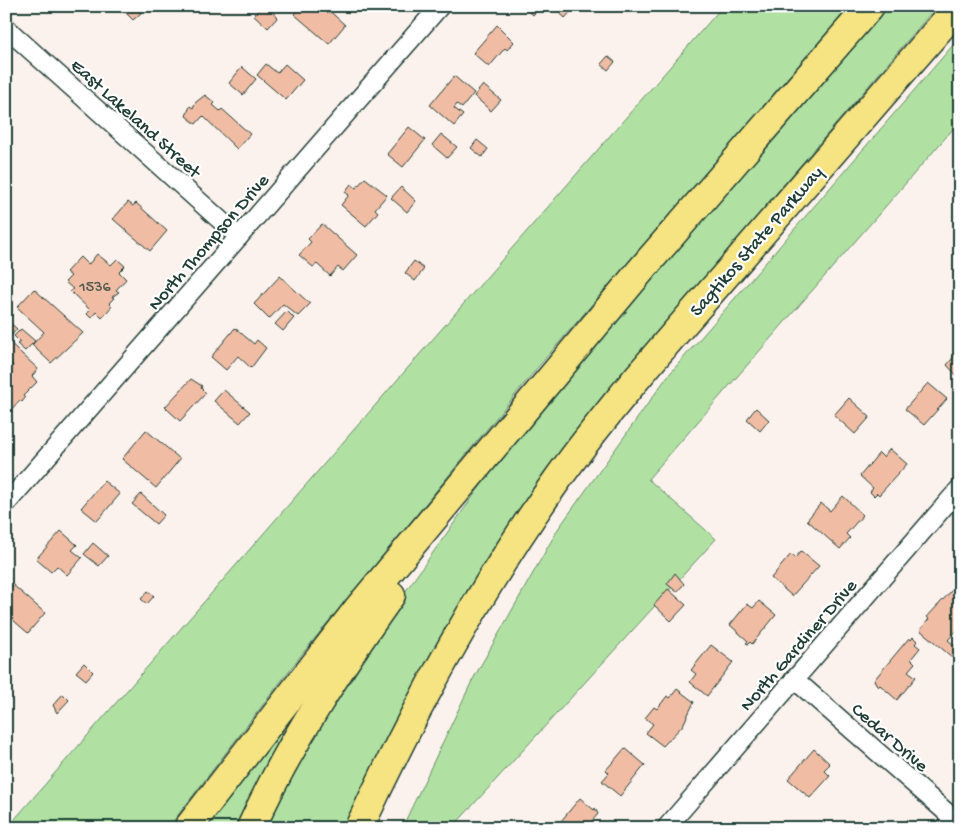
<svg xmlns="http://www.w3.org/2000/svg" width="966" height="834" font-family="'Gochi Hand',sans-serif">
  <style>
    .green { fill: #b0e1a2; stroke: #688f6b }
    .building { fill: #f1bca4; stroke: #1f3d34 }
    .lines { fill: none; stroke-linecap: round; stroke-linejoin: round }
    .street-casing { stroke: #1f3d34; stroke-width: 21 }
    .highway-casing { stroke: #1f3d34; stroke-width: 31 }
    .street { stroke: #fff; stroke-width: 18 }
    .highway { stroke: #f6e381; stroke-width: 28 }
    .labels { text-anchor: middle; stroke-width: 4.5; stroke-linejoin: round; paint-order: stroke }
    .number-label { font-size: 16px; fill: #545d50 }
    .street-label { font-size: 19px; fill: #1f3d34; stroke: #fff }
  </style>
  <rect width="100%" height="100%" fill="#fcf2ed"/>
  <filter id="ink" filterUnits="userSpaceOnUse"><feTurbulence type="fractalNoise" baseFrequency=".02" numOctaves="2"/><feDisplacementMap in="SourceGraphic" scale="10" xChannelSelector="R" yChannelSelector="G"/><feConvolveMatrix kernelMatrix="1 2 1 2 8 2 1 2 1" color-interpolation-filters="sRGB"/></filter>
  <g filter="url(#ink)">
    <!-- green -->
    <g class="green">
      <path d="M723,6H850L538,367L302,654L168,828H7Z"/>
      <path d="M887,6H937L613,384L523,504L438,648L343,828H263L287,776L363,651L511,443Z"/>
      <path d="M960,37V121L648,479L716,539L452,828H402L472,681L558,529L667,377Z"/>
      <path d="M284,730L234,828H198L246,766Z"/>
    </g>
    <!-- building -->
    <g class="building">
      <path d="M134,6L141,13L133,20L120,7Z"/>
      <path d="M262,6H266L278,17L268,28L254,15Z"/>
      <path d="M301,6H324L345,25L329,44L294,14Z"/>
      <path d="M523,6H541L533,15Z"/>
      <path d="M552,6H576L565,18Z"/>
      <path d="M497,25L514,42L507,50L505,48L489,67L473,53Z"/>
      <path d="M608,56L615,62L608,70L601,64Z"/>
      <path d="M266,64L277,73L285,64L303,80L286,100L257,75Z"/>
      <path d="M242,67L256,79L243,95L229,83Z"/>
      <path d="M454,76L474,93L462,108L457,104L454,108L463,115L454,126L430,105Z"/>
      <path d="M483,85L501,100L491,111L474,96Z"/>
      <path d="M205,95L215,103L213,105L220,111L222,109L250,134L237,149L203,116L196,124L186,116L190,106L193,108L195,103Z"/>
      <path d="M409,127L425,140L403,167L387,154Z"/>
      <path d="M441,134L457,147L447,158L432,145Z"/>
      <path d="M477,140L488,149L482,157L471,148Z"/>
      <path d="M365,178L387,195L375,209L378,212L366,226L341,205L349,195L345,192L351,184L356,188Z"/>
      <path d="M401,187L416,201L407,212L391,198Z"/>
      <path d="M128,202L133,206L136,203L167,231L150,251L113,219Z"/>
      <path d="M322,224L357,255L343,271L338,267L330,276L317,264L313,267L299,255L311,242L308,239Z"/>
      <path d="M97,254L111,265L117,259L125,266L119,272L126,279L116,290L119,292L112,297L114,298L109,303L112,306L102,318L96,312L91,318L87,314L90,310L70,291L73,289L65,282L71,276L66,272L80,257L88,265Z"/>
      <path d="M414,261L424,269L415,281L405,273Z"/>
      <path d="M280,276L310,304L298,316L283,304L269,319L254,304Z"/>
      <path d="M34,289L83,333L51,363L32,345L44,332L17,307Z"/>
      <path d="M287,311L294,318L283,331L275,324Z"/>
      <path d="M6,319L17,329L10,337L6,334Z"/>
      <path d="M235,328L254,344L257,340L266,348L251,368L238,356L226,370L211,357Z"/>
      <path d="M21,329L35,341L25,351L17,344L20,342L14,336Z"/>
      <path d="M6,339L38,369L32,376L37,382L23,396L25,398L22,402L20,400L7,414L6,364L11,368L13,365L6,359Z"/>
      <path d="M957,353L960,356V379L947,365Z"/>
      <path d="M191,379L202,386L201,388L206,393L180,421L165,407Z"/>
      <path d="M928,383L947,399L924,425L905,409Z"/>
      <path d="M224,390L250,412L240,423L214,401Z"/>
      <path d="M849,398L870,417L855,434L834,415Z"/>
      <path d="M756,408L769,420L760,431L747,419Z"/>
      <path d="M146,430L180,459L156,488L122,459Z"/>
      <path d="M890,449L907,464L879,495L877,493L874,496L870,492L873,488L860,476L879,453L883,457Z"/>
      <path d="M104,481L120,494L97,521L81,508Z"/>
      <path d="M141,494L164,515L156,524L132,504Z"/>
      <path d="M843,496L863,515L846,534L850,538L840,549L807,520L821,503L830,511Z"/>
      <path d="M61,531L77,545L72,550L82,558L67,575L57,566L51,572L36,559Z"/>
      <path d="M93,543L108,556L99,566L84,554Z"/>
      <path d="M801,551L819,566L792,596L771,578L791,554L795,558Z"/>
      <path d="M675,573L684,584L677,592L667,584Z"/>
      <path d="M13,585L45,613L28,633L6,614V593Z"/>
      <path d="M954,588L960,594V627L948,640L960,650L953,658L920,630L929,619L927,617Z"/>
      <path d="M668,589L686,605L671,621L654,605Z"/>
      <path d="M148,591L154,596L147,604L141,599Z"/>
      <path d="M759,601L776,615L752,644L750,642L748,644L746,643L748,641L730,625L747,604L753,608Z"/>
      <path d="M913,637L917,641L915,644L920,648L911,659L915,663L908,671L916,677L897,700L880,685L878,687L874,680L909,638L911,640Z"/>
      <path d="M711,645L733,662L707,696L690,682L696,674L691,670Z"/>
      <path d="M84,663L93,672L86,680L76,672Z"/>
      <path d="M677,689L694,702L683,725L663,746L646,733L653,724L645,718L654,707L657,709L667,696L670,698Z"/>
      <path d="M63,694L69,700L57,713L53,705Z"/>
      <path d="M625,748L645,765L620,796L602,781L609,773L606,770Z"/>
      <path d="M814,749L830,764L824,770L830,776L810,798L788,779Z"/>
      <path d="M580,798L594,810L595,808L598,814L586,828H563L565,825L561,821Z"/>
    </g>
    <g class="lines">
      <defs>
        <g id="street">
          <path d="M6,28L239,237"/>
          <path d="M6,504L440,6"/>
          <path d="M794,679L945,811L955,828"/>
          <path d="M666,828L960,488"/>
        </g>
        <g id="highway">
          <path d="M188,828L357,610L642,269L870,6"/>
          <path d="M251,828C288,746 339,668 391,595"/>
          <path d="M359,828C415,707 480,589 557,480C612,404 675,333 737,262C811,177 885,92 959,6"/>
        </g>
      </defs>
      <!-- street casing -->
      <use href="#street" class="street-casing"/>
      <!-- highway casing -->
      <use href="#highway" class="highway-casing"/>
      <!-- street -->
      <use href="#street" class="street"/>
      <!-- highway -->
      <use href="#highway" class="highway"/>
    </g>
  </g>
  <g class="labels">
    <!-- number labels -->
    <g class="number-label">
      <text x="95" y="291">1536</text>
    </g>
    <!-- street labels -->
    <g class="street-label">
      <text transform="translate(137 117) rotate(42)" y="7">East Lakeland Street</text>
      <text transform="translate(755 240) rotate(-49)" y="7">Sagtikos State Parkway</text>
      <text transform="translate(207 241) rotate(-49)" y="7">North Thompson Drive</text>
      <text transform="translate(797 644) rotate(-49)" y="7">North Gardiner Drive</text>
      <text transform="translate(891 736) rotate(41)" y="7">Cedar Drive</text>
    </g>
  </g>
  <!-- margin -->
  <rect width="966" height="834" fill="none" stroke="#fff" stroke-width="25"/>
  <rect x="12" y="12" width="941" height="809" fill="none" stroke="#1f3d34" stroke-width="2" filter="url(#ink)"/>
</svg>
